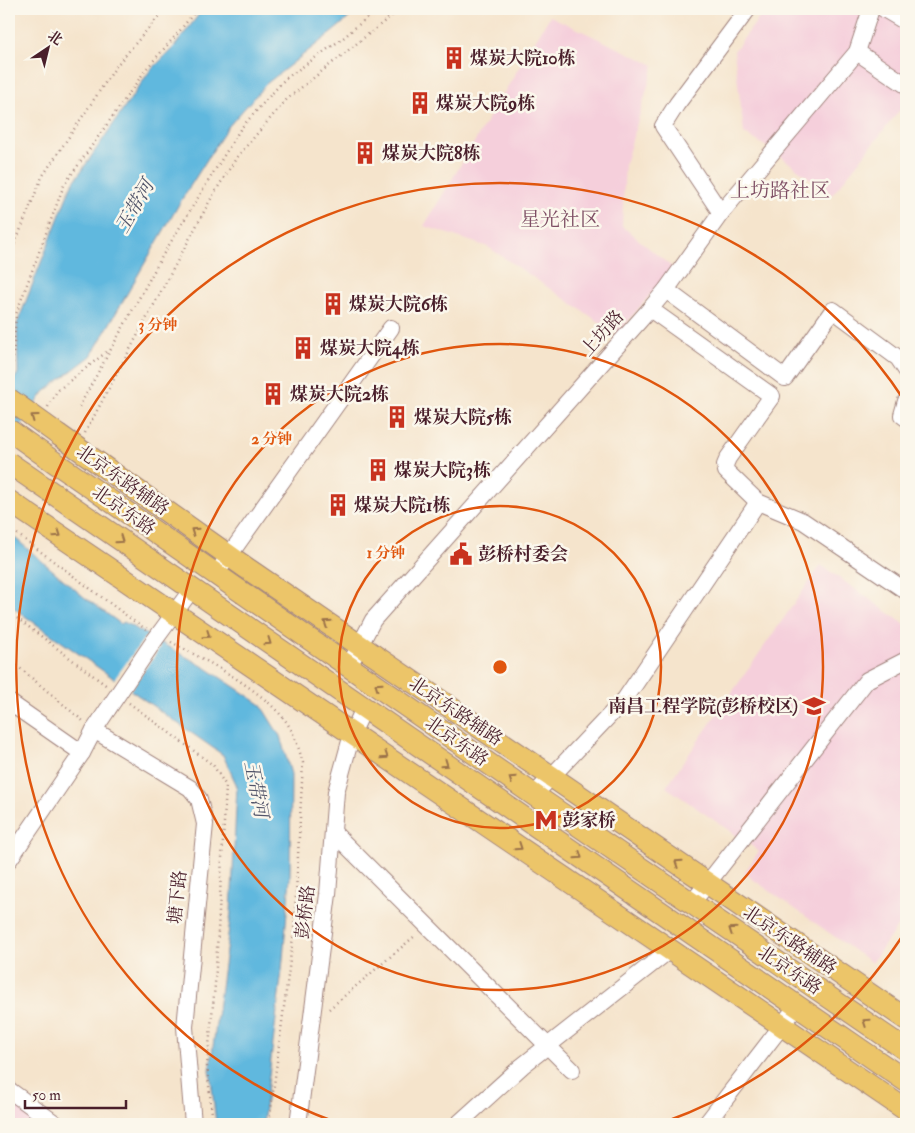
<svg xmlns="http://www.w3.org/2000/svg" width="915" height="1133" font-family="'IM FELL Double Pica','Noto Serif SC',serif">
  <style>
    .built { fill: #f5cfdb }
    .water { fill: #61b8de; stroke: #566c84 }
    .pier { fill: #f5e4cc }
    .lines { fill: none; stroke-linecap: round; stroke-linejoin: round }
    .minor-casing { stroke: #a0827c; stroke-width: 18 }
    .major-casing { stroke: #a0827c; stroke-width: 23 }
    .path { stroke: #a0827c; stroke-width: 2.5; stroke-dasharray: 1 4; stroke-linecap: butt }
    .minor { stroke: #fff; stroke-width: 16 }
    .major { stroke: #ecc569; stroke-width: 21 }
    .minor-bridge-casing { stroke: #a0827c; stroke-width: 18; stroke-linecap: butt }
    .major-bridge-casing { stroke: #a0827c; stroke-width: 23; stroke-linecap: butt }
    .minor-bridge { stroke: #fff; stroke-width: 16 }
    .major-bridge { stroke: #ecc569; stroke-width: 21 }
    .oneway { stroke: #9b724a }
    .ring { fill: none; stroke: #e0560e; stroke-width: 2.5 }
    .labels { text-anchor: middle; stroke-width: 5; stroke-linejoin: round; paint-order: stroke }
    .poi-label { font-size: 18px; font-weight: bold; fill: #4a1f2b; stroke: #fbf7ec; text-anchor: start }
    .street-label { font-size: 18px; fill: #4a1f2b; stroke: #fbf7ec }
    .water-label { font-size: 19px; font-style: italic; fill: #52556a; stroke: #fbf7ec }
    .quarter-label { font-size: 20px; fill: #7e4e64; stroke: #fbf7ec }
    .centre { fill: #e0560e; stroke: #fbf7ec; stroke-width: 2.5 }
    .ring-label { font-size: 15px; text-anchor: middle; font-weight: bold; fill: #e0560e; stroke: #fbf7ec; stroke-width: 5; stroke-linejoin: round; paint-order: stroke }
  </style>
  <rect width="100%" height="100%" fill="#fbf7ec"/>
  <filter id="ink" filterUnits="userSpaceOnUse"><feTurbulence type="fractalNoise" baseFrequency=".02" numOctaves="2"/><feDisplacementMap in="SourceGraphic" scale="10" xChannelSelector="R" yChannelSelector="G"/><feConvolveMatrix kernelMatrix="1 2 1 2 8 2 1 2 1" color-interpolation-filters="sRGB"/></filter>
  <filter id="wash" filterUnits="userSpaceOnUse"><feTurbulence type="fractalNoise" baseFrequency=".0096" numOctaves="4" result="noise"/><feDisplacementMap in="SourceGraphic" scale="20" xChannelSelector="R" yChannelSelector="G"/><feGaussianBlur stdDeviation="1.12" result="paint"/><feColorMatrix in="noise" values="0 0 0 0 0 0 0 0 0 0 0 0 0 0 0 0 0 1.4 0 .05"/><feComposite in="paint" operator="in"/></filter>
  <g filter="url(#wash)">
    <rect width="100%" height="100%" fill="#f5e4cc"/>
    <!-- built -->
    <g class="built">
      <path d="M766,9H906V106L904,105L832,195L775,152L744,133L734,51Z"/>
      <path d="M550,16L654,65L625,164L622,226L673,268L617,334L488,247L424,226Z"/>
      <path d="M821,565L906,625V914L872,963L744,873L759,851L666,787Z"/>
      <path d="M9,1091L52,1124H9Z"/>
    </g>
    <!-- water -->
    <g class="water">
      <path d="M203,9H359L336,29L266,84L227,128L182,199L91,356L44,392L9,444V388L18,373L17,324L71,186L149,72L174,47Z"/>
      <path d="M9,533L84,597L121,624L124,622L206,668L260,704L280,736L291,774L290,878L282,970L263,1124H216L210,1069L231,913L237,786L223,755L9,605Z"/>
    </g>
    <!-- pier -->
    <path class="pier" d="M145,637L160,648L129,692L113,681Z"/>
  </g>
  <g filter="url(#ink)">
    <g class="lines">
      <defs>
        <g id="minor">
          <path d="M884,9L906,22"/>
          <path d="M857,52L906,85"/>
          <path d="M721,213L857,52L871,9"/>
          <path d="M666,290L785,378L833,310L898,358L906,370"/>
          <path d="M650,309L772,396L728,458L725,465L726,471L758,502L803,521L906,591"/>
          <path d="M906,401L902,415L906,418"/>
          <path d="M223,564L391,328"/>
          <path d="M154,641L192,589"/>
          <path d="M349,666L373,620L650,309L666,290L721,213L663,126L677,104L748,9"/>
          <path d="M9,702L82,753"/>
          <path d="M94,730L190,788L199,799L205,824L185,1027L193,1124"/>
          <path d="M534,795L625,699L758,502"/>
          <path d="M333,832L572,1070"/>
          <path d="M9,860L82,753L94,730L108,709"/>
          <path d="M692,903L867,680L906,660"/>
          <path d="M9,1090L56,1124"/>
          <path d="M298,1124L328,894L336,792L352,734L364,708"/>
          <path d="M458,1124L522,1066L671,949"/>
          <path d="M706,1124L797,1006"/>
        </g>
        <g id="major">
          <path d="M59,435L245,567L906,1019"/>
          <path d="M37,450L534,795L906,1050"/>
          <path d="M22,472L906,1081"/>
          <path d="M9,501L906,1110"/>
        </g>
      </defs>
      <!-- minor casing -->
      <use href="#minor" class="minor-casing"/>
      <!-- major casing -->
      <use href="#major" class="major-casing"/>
      <!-- path -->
      <g class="path">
        <path d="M9,258L42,177L117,65L165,9"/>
        <path d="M9,377L12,372L16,314L64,185L147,68L178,33L197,9"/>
        <path d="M48,407L57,391L109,350"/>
        <path d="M79,407L164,253L241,128L285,79L342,39L377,9"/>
        <path d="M85,433L213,195L237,157L287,99L400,9"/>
        <path d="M9,528L139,625L147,629"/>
        <path d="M9,612L107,686"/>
        <path d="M171,642C207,661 260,688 285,720C294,732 299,749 303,763L294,929L269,1124"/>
        <path d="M9,659L83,721"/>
        <path d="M129,703L213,765L226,786L215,985L207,1066L213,1124"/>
        <path d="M329,1009L416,935"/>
      </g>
      <!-- minor -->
      <use href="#minor" class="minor"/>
      <!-- major -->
      <use href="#major" class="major"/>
      <defs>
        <path id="minor-bridge" d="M108,709L154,641"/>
        <g id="major-bridge">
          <path d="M9,399L59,435"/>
          <path d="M9,430L37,450"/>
          <path d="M9,463L22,472"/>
        </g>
      </defs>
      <!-- minor-bridge casing -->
      <use href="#minor-bridge" class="minor-bridge-casing"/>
      <!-- major-bridge casing -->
      <use href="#major-bridge" class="major-bridge-casing"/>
      <!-- minor-bridge -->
      <use href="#minor-bridge" class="minor-bridge"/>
      <!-- major-bridge -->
      <use href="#major-bridge" class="major-bridge"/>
    </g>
    <!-- one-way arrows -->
    <defs><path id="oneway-chevron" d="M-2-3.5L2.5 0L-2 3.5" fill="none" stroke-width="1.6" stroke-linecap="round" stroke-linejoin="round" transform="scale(1.25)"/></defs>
    <g class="oneway">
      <use href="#oneway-chevron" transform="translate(34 417) rotate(-144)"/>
      <use href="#oneway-chevron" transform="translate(194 531) rotate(-145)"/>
      <use href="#oneway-chevron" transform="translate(58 534) rotate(34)"/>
      <use href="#oneway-chevron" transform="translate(120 540) rotate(35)"/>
      <use href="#oneway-chevron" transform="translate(327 623) rotate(-146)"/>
      <use href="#oneway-chevron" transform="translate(207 635) rotate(34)"/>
      <use href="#oneway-chevron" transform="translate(268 642) rotate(35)"/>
      <use href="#oneway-chevron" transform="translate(378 686) rotate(-145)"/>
      <use href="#oneway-chevron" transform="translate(385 756) rotate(34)"/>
      <use href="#oneway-chevron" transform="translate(445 764) rotate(35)"/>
      <use href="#oneway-chevron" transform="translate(512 779) rotate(-145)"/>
      <use href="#oneway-chevron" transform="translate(519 847) rotate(34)"/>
      <use href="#oneway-chevron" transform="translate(579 856) rotate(35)"/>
      <use href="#oneway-chevron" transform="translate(678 863) rotate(-146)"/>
      <use href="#oneway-chevron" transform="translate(732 930) rotate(-146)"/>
      <use href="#oneway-chevron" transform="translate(866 1022) rotate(-146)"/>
    </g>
  </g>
  <!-- distance rings -->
  <g class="ring">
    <circle cx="500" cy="667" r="161"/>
    <circle cx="500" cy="667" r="323"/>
    <path d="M906 931A484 484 0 0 1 662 1123M338 1123A484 484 0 1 1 906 403"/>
  </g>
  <!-- icons -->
  <defs>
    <symbol id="building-bare" viewBox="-9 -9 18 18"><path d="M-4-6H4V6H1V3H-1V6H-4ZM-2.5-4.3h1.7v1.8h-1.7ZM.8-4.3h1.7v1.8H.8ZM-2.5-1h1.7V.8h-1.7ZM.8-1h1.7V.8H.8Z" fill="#c8321e" stroke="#fbf7ec" stroke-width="2.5" paint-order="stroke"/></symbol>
    <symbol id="civic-bare" viewBox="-9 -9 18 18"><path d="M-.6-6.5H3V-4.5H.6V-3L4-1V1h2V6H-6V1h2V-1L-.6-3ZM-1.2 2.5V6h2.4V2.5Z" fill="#c8321e" stroke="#fbf7ec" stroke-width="2.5" paint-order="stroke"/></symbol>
    <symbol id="university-bare" viewBox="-9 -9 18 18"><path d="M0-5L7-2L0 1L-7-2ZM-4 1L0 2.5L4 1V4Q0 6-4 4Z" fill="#c8321e" stroke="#fbf7ec" stroke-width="2.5" paint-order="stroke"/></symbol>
    <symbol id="metro-bare" viewBox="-9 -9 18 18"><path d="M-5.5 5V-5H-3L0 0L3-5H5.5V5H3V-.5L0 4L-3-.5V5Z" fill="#c8321e" stroke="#fbf7ec" stroke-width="2.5" paint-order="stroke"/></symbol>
  </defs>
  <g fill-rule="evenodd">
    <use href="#building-bare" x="438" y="42" width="32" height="32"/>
    <use href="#building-bare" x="404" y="87" width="32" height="32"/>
    <use href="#building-bare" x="349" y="137" width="32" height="32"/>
    <use href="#building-bare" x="317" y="288" width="32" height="32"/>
    <use href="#building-bare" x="287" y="332" width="32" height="32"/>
    <use href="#building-bare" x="257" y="378" width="32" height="32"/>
    <use href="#building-bare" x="381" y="401" width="32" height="32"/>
    <use href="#building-bare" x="362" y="454" width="32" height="32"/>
    <use href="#building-bare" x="322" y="489" width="32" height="32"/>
    <use href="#civic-bare" x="445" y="538" width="32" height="32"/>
    <use href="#university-bare" x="798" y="690" width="32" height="32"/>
    <use href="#metro-bare" x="530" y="804" width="32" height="32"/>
  </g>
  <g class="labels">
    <!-- poi labels -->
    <g class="poi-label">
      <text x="470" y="64">煤炭大院10栋</text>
      <text x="436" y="109">煤炭大院9栋</text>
      <text x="382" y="159">煤炭大院8栋</text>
      <text x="349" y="310">煤炭大院6栋</text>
      <text x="320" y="354">煤炭大院4栋</text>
      <text x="290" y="400">煤炭大院2栋</text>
      <text x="414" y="423">煤炭大院5栋</text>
      <text x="394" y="476">煤炭大院3栋</text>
      <text x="354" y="511">煤炭大院1栋</text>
      <text x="478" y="560">彭桥村委会</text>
      <text x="798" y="712" text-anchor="end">南昌工程学院(彭桥校区)</text>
      <text x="562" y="826">彭家桥</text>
    </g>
    <!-- street labels -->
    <g class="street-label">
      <text transform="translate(602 333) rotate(-48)" y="6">上坊路</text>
      <text transform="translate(123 480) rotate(35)" y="6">北京东路辅路</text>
      <text transform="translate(124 510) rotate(35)" y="6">北京东路</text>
      <text transform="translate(456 711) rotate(34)" y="6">北京东路辅路</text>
      <text transform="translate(457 741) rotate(35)" y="6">北京东路</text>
      <text transform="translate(177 897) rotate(-84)" y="6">塘下路</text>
      <text transform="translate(305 912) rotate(-83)" y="6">彭桥路</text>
      <text transform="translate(790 940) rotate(34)" y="6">北京东路辅路</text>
      <text transform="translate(790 970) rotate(34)" y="6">北京东路</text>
    </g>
    <!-- water labels -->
    <g class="water-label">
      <text transform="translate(134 206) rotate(-60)" y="7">玉带河</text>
      <text transform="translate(257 789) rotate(79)" y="7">玉带河</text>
    </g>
    <!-- quarter labels -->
    <g class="quarter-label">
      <text x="780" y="197">上坊路社区</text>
      <text x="560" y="226">星光社区</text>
    </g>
  </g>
  <circle cx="500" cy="667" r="8" class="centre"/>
  <g class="ring-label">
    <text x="158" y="330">3 分钟</text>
    <text x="272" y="444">2 分钟</text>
    <text x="386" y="558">1 分钟</text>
  </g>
  <!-- margin -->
  <rect width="915" height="1133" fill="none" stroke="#fbf7ec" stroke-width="30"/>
  <!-- north arrow -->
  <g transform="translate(48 48) rotate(35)" stroke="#fbf7ec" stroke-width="4" paint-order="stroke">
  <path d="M0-4L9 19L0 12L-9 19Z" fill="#4a1f2b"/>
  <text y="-8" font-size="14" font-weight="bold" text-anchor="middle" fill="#4a1f2b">北</text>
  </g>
  <!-- scale -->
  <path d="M25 1100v8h101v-8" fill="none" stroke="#4a1f2b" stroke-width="2.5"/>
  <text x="32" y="1100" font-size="15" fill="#4a1f2b" stroke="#fbf7ec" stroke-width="4" paint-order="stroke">50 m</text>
</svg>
